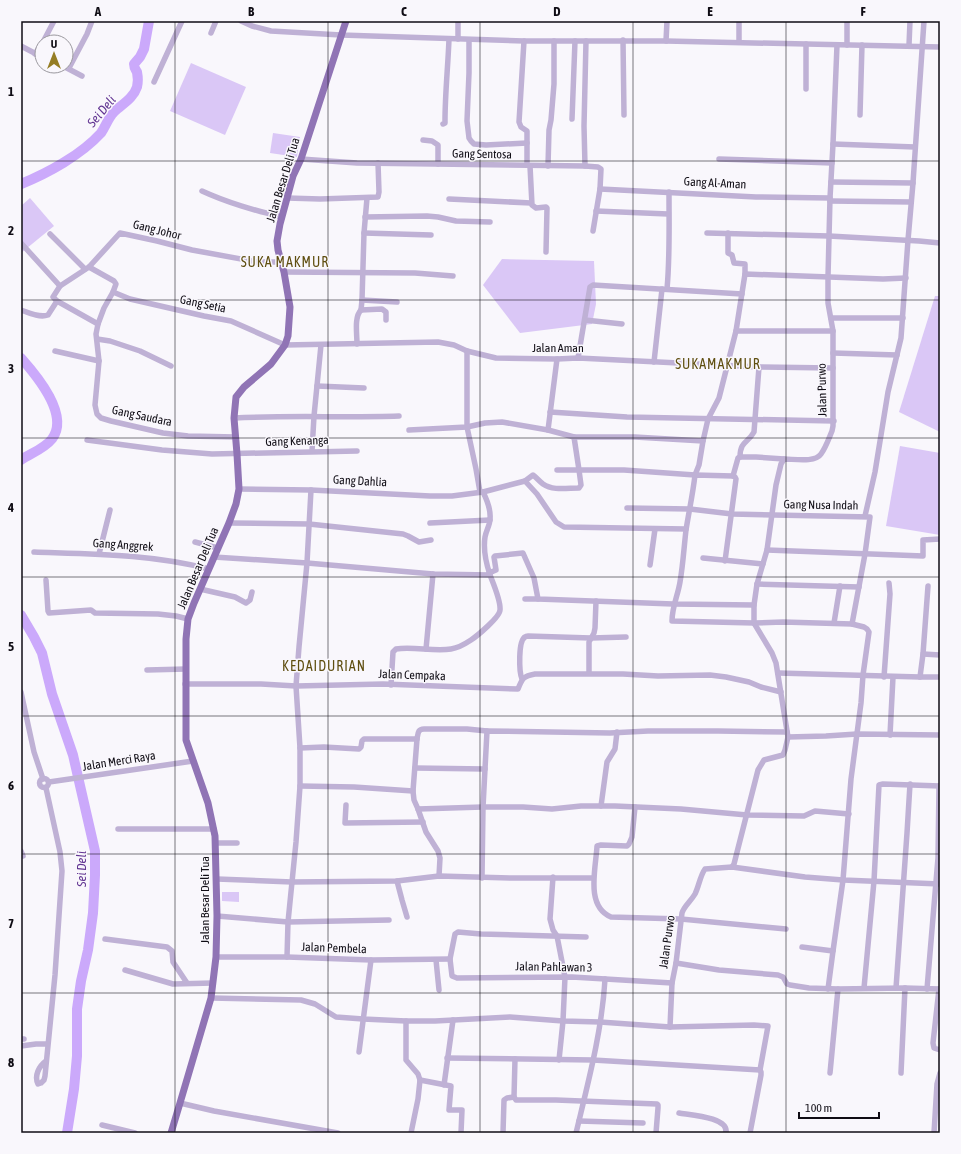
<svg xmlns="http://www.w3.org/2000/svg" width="961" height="1154" font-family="'Asap Condensed',sans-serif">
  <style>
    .green { fill: #dac7f6 }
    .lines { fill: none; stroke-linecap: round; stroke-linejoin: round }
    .river { stroke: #cba9fb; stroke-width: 10 }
    .minor { stroke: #bfb1d5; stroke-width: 5.5 }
    .major { stroke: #9074b5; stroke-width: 7 }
    .grid { fill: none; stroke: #0f0c14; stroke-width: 1; stroke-opacity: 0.55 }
    .labels { text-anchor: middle; stroke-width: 3; stroke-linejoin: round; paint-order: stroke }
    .street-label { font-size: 12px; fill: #0f0c14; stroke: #f9f7fc }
    .water-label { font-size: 13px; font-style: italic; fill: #623592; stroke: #f9f7fc }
    .quarter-label { font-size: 14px; letter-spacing: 1px; fill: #5f4e10; stroke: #f9f7fc }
    .neatline { fill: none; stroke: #0f0c14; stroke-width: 1.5 }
    .grid-label { font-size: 13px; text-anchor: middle; font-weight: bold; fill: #0f0c14 }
  </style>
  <rect width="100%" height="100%" fill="#f9f7fc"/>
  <!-- green -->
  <g class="green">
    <path d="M191,63L246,87L225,135L170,111Z"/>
    <path d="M273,133L300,137L297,157L270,153Z"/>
    <path d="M30,198L54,226L21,253V206Z"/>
    <path d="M502,259L594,261L596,304L592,324L520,333L483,285Z"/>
    <path d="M935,296H940V432L899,412Z"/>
    <path d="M900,446L940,453V535L886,526Z"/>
    <path d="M222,892H239V902L222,901Z"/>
  </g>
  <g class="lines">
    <!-- river -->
    <g class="river">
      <path d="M21,184C48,173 81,155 101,133C106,126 108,118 114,112C122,104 133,99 137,87C138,83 138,77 137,72C135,69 134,68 134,64L140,57L144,49L149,21"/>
      <path d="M21,358C37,376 70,415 52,439C44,449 31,453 21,460"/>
      <path d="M21,615L34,637L42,653L52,694L73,755L95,851V875L93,913L88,950L81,981L77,1009V1056L74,1089L67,1133"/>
    </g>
    <!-- minor -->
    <g class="minor">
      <path d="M241,21L252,26L271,31L341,35L524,41H666L940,47"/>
      <path d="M458,21V39"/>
      <path d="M211,33L216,21"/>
      <path d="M469,40V73L467,121L469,138L471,141L474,144L486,145L527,143"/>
      <path d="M623,40L624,115"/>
      <path d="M524,41L519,122L521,127L527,131V165"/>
      <path d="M666,41L667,21"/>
      <path d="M43,42L54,21"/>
      <path d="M739,42V21"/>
      <path d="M806,44V89"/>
      <path d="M847,45V21"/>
      <path d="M909,45L910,21"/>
      <path d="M21,46L42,57"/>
      <path d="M35,54L42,43"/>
      <path d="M63,66L82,76"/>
      <path d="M69,68L87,34L92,21"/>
      <path d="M154,82L182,21"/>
      <path d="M860,115L862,45"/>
      <path d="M572,119L575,41"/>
      <path d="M443,124L445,123V121C445,94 448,66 449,39"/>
      <path d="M423,140L432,141L438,145V164"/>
      <path d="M833,144L915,147"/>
      <path d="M301,159L357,163L585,166L598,167L601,169L600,189L593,231"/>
      <path d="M719,159L832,163"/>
      <path d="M530,166L532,205L536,208L546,207L547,208L546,252"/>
      <path d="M548,166L549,130L551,120L554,84V41"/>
      <path d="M585,166L584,126L586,41"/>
      <path d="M831,182L913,183"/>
      <path d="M600,189L756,197L830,198"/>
      <path d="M202,191C228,203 254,210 281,217"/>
      <path d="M287,198L320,199L378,197L379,192L378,163"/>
      <path d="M449,199L531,203"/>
      <path d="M830,201L911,202"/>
      <path d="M596,211L668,214"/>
      <path d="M365,217L427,216L438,217L456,221L490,222"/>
      <path d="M364,233L431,235"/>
      <path d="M707,233L829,236L919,241L940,243"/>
      <path d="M728,233V253L732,255L734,263L745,264V274"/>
      <path d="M50,234L85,269"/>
      <path d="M21,243L60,286"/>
      <path d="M89,267L114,281L116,284L113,292L104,308L98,324L96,334L99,361L95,405L97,414L101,418L111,421L163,433L188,436L236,437"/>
      <path d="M284,272L415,273L453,276"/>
      <path d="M667,289C670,257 669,225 669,192"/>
      <path d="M113,292L130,299L204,316L231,321L285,345L438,342L454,345L467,351L496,358L557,359L578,358L759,367L833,368"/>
      <path d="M362,300L397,302"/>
      <path d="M21,310C29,313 40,318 48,315L57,301"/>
      <path d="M361,310L382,309L386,312V320"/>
      <path d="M831,318H903"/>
      <path d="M585,320L622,324"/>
      <path d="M98,324L57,301L53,297L60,286L89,267L120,233L157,241L192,250L257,262H281"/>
      <path d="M736,331H833"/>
      <path d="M97,339L110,341L140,351L171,366"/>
      <path d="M357,344C357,334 354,317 361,310L362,300L364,233L367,198"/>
      <path d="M55,351L99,361"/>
      <path d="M467,351V427L476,469L480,492"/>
      <path d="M833,353L897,355"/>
      <path d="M578,358L590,287L593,285L742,294"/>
      <path d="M654,362L662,289"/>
      <path d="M317,386L364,388"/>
      <path d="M550,412L627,417L834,421"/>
      <path d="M234,418C289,415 344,418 399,416"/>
      <path d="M409,430L467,427L485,423L502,422L548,430L574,437H635L703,441L708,419L719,398L736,331L745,274L883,279L906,278"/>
      <path d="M548,430L557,359"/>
      <path d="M574,437L579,470H624L695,475L699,465L703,441"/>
      <path d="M87,440L162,450L212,454L357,451"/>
      <path d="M312,451L314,416L321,345"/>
      <path d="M740,457C740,441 748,443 754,432L759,367"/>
      <path d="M733,476L695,475C693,493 689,511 686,530C684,547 683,565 680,582C678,595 672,607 672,621L754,623L783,622L852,624L864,627L867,629L869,632L863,675L861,703L851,779L843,880L833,951L828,989"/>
      <path d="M525,481L533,475C537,478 539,481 543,484C553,491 567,488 579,488L581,485L579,470H557"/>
      <path d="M239,489L311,490L430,496H452L483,492L525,481L537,494L556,522L564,527L686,529"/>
      <path d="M483,492C487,500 491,510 490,519C490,525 486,531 485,537C483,550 486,563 490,575"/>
      <path d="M627,508L690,509L732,514L870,517L865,554L852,624"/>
      <path d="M865,516L875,472L888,392L901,338L908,240L913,183L924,21"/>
      <path d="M229,523L309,524L403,534L408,536L419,542L431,540"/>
      <path d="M430,523L490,520"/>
      <path d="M195,542L218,548"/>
      <path d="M767,550L923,556V540L940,539"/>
      <path d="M34,552C92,554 152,554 209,569"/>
      <path d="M99,554L110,510"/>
      <path d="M214,557L307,563L433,574L490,575C493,583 501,601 500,610C500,617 477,636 471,640C465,644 458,648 451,649C434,652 413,646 396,649L393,652L391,685"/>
      <path d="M703,558L763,564"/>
      <path d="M725,561L736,479L735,477L733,476L738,458L740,457H756L784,459"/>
      <path d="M650,565L655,529"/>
      <path d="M489,573L496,570L494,557L495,556L523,553L534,578L538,599L673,604L754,605"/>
      <path d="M46,580L48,611L49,613L91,610L95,613L158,614L176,616L188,619"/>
      <path d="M757,584L859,587"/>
      <path d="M928,586L923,654L920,677H940"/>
      <path d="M200,589L235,597L246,603L250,600L252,592"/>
      <path d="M525,599H538"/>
      <path d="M834,623L840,586"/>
      <path d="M426,649L433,574"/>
      <path d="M923,654L940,655"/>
      <path d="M147,670L186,669"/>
      <path d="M589,673V642L594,633L595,628L596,601"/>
      <path d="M778,673L920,677"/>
      <path d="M884,677L890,594L889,583"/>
      <path d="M522,679C519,672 518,641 525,637C526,636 527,636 528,636L591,638L626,637"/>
      <path d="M185,684H261L296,686L383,684L518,689C522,679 523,676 535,674H623L658,676L710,675L726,677L749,682L761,687L781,692"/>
      <path d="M21,692L34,752L43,779"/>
      <path d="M890,735L893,677"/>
      <path d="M788,737L826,736L857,734L940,735"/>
      <path d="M300,748L324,747L359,749L361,747L362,741L364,739H417"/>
      <path d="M415,768L485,769"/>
      <circle cx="44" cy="783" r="4.5"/>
      <path d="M49,782L193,761"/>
      <path d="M300,786L354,787L413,791"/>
      <path d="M46,788L60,852L62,871L55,975L45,1076L44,1080L41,1083L38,1084C34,1076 39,1066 46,1061"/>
      <path d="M346,805L345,823L423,822"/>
      <path d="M601,806L607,762L615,749L617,732"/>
      <path d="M635,807L632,837L629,844L627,846L601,845L597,846C596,868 585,906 611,917L681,919L786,929"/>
      <path d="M418,809L483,807H523L552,809L581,806H615L681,809L747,815L804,816L815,811L849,814"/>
      <path d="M118,829H214"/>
      <path d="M216,843H237"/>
      <path d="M21,851L23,856"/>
      <path d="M732,867L734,864L758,770L764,760L783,755L785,750L788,737L776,663L772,653L754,623V605L757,584L767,550L776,485L781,464L784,459C794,459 815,463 821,454C826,447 829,438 832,431L833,426V331L828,303V277L830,198L833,144L837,45"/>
      <path d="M439,876L440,858L438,851L426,832L418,809L414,800L413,791L417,739C418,733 418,729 424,729H467L487,731"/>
      <path d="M553,877L550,919L553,930L557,936L565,977L563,1021L559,1060"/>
      <path d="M482,878L483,807L487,731L610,733L648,731H718L787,732"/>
      <path d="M217,879L292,882L397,881L439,876L511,878H593"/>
      <path d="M397,881L402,900L407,917"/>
      <path d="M217,916L288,922L389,920"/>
      <path d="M586,937L481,934L458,932L455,934L450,959L452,976L457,978L572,977L672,983"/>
      <path d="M105,939L167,947L172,951L173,962L187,983"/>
      <path d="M802,947L833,951"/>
      <path d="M216,957H287L371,960L450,959"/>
      <path d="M287,957L288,922L296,842L300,786V748L296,686L299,647L307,563L311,490"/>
      <path d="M436,960L439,990"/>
      <path d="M676,963L719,970L778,975L783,977L787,984L790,985L809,988L838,989L905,988L940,989"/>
      <path d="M125,970L173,984L213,983"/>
      <path d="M864,988L874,881L879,785L883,784L940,786"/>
      <path d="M896,988L907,833L910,784"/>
      <path d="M927,989L938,858L939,786"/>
      <path d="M939,989L933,1043L934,1048L940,1050"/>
      <path d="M211,998L301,1000L315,1004L336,1017L363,1019L406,1021H435L510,1017L563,1021L600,1022L670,1027L754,1025L768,1026L760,1070L761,1072V1075L750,1133"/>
      <path d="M406,1021V1060L418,1074L420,1080L418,1099L411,1133"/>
      <path d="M670,1027L672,983L676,963L682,913C684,906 691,901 695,894C699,886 700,876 705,869L732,867L805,877L843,880L940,884"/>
      <path d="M21,1039H24"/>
      <path d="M21,1046L36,1044H47"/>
      <path d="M359,1052L371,960"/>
      <path d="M447,1058L593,1060L760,1070"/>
      <path d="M515,1059L514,1097L516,1100H556L657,1104L658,1105V1108L656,1133"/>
      <path d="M830,1073L838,989"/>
      <path d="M901,1073L905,988"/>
      <path d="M420,1080L451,1086L449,1110H462L461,1133"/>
      <path d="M444,1085L453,1020"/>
      <path d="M180,1103L214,1111L338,1133"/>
      <path d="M679,1113C690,1115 729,1117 726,1133"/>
      <path d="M579,1121L643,1123"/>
      <path d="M102,1125L135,1133"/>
      <path d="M503,1133L504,1100L507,1098L514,1097"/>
      <path d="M576,1133C588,1083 602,1031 605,979"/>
      <path d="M934,1133L937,1084L940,1073"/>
    </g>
    <!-- major -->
    <path class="major" d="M171,1133L180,1103L211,998L216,957L217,916L215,836L208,803L186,740V639L188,619L194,603L229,523L236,504L239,489L237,454L234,418L236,397L244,387L271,364L285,345L288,336L290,307L284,272L278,250L277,241L280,224L293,176L301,159L346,21"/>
  </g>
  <!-- grid -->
  <path class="grid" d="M175,21V1133M328,21V1133M480,21V1133M633,21V1133M786,21V1133M21,161H940M21,300H940M21,438H940M21,577H940M21,716H940M21,854H940M21,993H940"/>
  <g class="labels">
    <!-- street labels -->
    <g class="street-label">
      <text transform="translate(482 154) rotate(1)" y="4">Gang Sentosa</text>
      <text transform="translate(283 180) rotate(-73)" y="4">Jalan Besar Deli Tua</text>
      <text transform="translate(715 183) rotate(3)" y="4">Gang Al-Aman</text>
      <text transform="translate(157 230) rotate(14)" y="4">Gang Johor</text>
      <text transform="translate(203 304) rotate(12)" y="4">Gang Setia</text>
      <text x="558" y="352">Jalan Aman</text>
      <text transform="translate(822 390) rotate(-91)" y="4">Jalan Purwo</text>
      <text transform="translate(142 416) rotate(12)" y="4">Gang Saudara</text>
      <text transform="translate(297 441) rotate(-2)" y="4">Gang Kenanga</text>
      <text transform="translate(360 481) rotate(3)" y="4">Gang Dahlia</text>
      <text transform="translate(821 505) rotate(1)" y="4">Gang Nusa Indah</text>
      <text transform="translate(123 545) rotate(4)" y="4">Gang Anggrek</text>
      <text transform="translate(198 568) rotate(-67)" y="4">Jalan Besar Deli Tua</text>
      <text transform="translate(412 675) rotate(2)" y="4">Jalan Cempaka</text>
      <text transform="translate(119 761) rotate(-9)" y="4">Jalan Merci Raya</text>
      <text transform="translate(205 900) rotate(-90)" y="4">Jalan Besar Deli Tua</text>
      <text transform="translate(667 942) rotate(-82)" y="4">Jalan Purwo</text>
      <text transform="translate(334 948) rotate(2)" y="4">Jalan Pembela</text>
      <text transform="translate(554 967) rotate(1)" y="4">Jalan Pahlawan 3</text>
    </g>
    <!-- water labels -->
    <g class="water-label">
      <text transform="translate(101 111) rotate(-50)" y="5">Sei Deli</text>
      <text transform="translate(81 869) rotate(-90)" y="5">Sei Deli</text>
    </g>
    <!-- quarter labels -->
    <g class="quarter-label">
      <text x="285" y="267">SUKA MAKMUR</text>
      <text x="718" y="369">SUKAMAKMUR</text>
      <text x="324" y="671">KEDAIDURIAN</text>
    </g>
  </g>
  <!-- border -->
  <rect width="961" height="1154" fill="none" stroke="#f9f7fc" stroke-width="44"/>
  <!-- north arrow -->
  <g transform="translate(54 54)"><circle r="19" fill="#f9f7fc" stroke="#9b999f"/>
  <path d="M0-3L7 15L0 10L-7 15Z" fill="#957d24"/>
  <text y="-6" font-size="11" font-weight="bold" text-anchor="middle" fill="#0f0c14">U</text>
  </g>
  <!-- scale -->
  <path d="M799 1112v6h80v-6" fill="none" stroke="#0f0c14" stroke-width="2"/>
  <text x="805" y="1112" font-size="12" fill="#0f0c14" stroke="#f9f7fc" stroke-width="3" paint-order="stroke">100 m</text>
  <rect x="22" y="22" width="917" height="1110" class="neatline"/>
  <g class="grid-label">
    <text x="98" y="16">A</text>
    <text x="251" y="16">B</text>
    <text x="404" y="16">C</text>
    <text x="557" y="16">D</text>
    <text x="710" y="16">E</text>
    <text x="863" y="16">F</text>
    <text x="11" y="96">1</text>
    <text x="11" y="235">2</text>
    <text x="11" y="373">3</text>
    <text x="11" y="512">4</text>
    <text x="11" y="651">5</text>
    <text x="11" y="790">6</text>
    <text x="11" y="928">7</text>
    <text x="11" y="1067">8</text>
  </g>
</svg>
